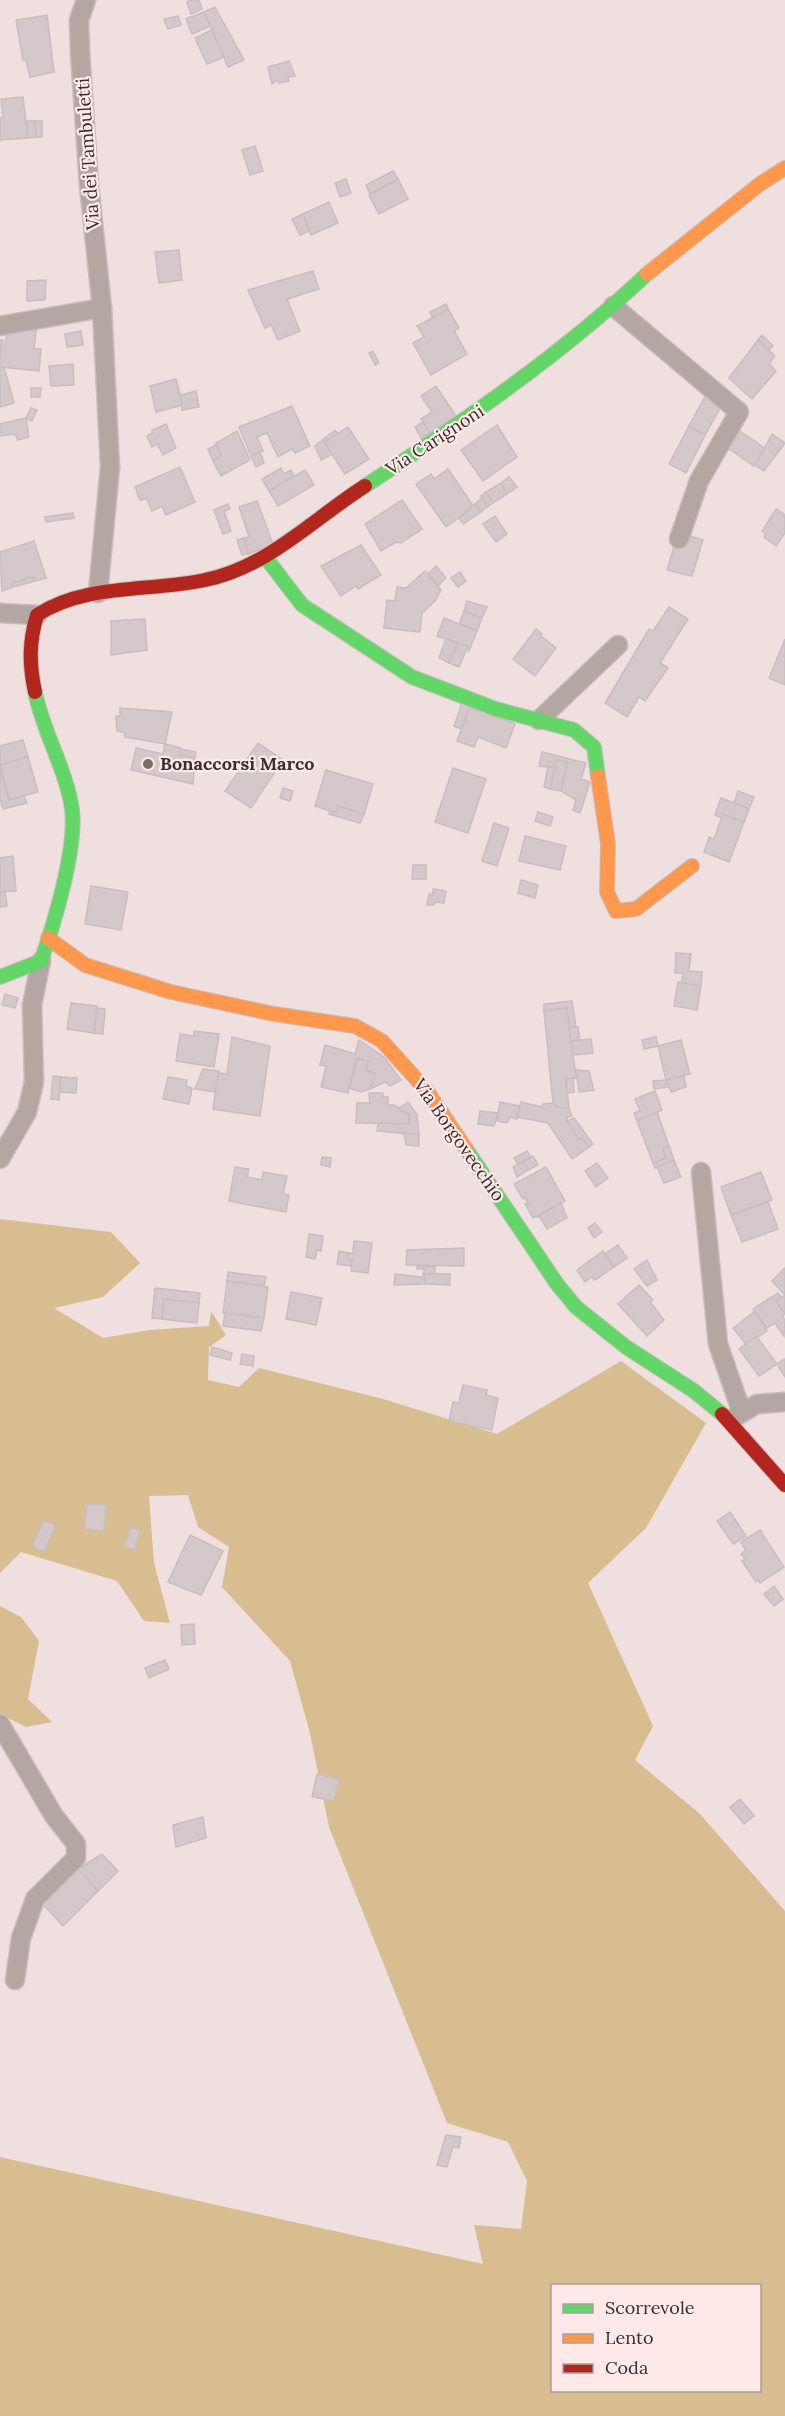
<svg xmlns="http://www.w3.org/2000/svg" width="785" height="2416" font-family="Lora,serif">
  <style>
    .forest { fill: #d8bd90; fill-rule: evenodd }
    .building { fill: #d4c8cb; stroke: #c9bdc0; stroke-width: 1.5 }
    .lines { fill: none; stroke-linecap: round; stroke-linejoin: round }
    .street-casing { stroke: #c9bdbd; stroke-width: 21 }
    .fast-casing { stroke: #c9bdbd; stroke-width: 16 }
    .slow-casing { stroke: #c9bdbd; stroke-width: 16 }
    .jam-casing { stroke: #c9bdbd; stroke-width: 16 }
    .street { stroke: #b3a6a3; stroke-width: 18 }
    .fast { stroke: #63d668; stroke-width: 14 }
    .slow { stroke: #ff974d; stroke-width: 14 }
    .jam { stroke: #b3261e; stroke-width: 14 }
    .poi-dot { fill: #796d6d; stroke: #fee8e8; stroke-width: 2 }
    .labels { text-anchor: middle; stroke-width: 4.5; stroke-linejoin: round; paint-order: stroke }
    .street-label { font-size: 18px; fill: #392f2f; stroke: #fee8e8 }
    .poi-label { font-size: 18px; font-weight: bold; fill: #392f2f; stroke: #fee8e8; text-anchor: start }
  </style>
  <rect width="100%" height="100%" fill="#efdfdf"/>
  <!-- forest -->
  <g class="forest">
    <path d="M0,1219L111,1232L140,1263L103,1297L54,1308L103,1338L149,1330L209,1326L211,1311L226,1335L209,1347L208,1380L239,1387L259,1368L383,1399L497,1434L621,1361L706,1423L646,1528L588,1583L653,1726L635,1760L699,1813L785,1911V2416H0V2157L483,2264L474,2225L521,2229L527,2181L508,2142L447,2123L329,1827L310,1733L290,1661L222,1587L229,1547L198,1527L188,1495L149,1496L154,1563L170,1623L144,1621L117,1581L21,1552L0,1573ZM552,2286H760V2390H552Z"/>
    <path d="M0,1606L21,1617L39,1641L28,1699L52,1722L26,1727L0,1714Z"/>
  </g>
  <!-- building -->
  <g class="building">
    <path d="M192,0H199L202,9L191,14L187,2Z"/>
    <path d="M215,7L244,60L228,67L204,12Z"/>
    <path d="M204,12L210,26L192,34L186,19Z"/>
    <path d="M47,15L54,72L30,77L26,60H23L16,20Z"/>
    <path d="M178,16L181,25L168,29L164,19Z"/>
    <path d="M212,30L224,57L207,64L195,38Z"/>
    <path d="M289,61L295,76L288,77L289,81L279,83L277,80L272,84L268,67Z"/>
    <path d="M23,97L28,138L0,140V118L3,117L1,99Z"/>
    <path d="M27,121H35L36,137L28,138Z"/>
    <path d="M35,121H42V137H36Z"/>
    <path d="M255,146L263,171L250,175L242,150Z"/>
    <path d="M393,171L398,179L370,194L366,185Z"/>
    <path d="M346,179L351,193L340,197L335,183Z"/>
    <path d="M398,179L408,199L379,214L369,195Z"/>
    <path d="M329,202L338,223L311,235L303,214Z"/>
    <path d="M303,214L309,231L300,235L292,219Z"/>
    <path d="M179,250L182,280L159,283L155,252Z"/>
    <path d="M313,271L319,289L287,299L300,331L278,340L271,325L265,328L248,290Z"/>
    <path d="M46,280L45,300L27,301V281Z"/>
    <path d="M446,304L448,309L433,318L430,312Z"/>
    <path d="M448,309L459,328L454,331L467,354L431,375L413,343L424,337L417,326Z"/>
    <path d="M36,330L34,349H41L39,371L0,367L1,340L6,341L7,334Z"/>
    <path d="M81,331L83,345L67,347L65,334Z"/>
    <path d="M762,335L773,346L769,350L758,340Z"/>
    <path d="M758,340L775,356L769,364L776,371L752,399L729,378Z"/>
    <path d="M373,351L379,363L375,365L369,353Z"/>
    <path d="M73,364L74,385L51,386L49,366Z"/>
    <path d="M4,367L14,403L0,407V368Z"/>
    <path d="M176,379L183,405L156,412L150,386Z"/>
    <path d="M436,386L456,416L430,433L421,419L432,412L421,396Z"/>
    <path d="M31,388H41L40,397H31Z"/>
    <path d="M196,391L199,407L182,410L181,395Z"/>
    <path d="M706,395L723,403L705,435L689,426Z"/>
    <path d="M292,406L310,446L295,453L292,449L278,457L267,433L257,437L263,451L251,456L239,427Z"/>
    <path d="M31,408L37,410L32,421L26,418Z"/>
    <path d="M26,418L29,437L18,440L15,434L0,436V424Z"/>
    <path d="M423,422L430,433L421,438L415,427Z"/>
    <path d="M166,424L176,448L163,455L157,444L152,447L147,436L152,433V430Z"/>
    <path d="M497,425L517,457L483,481L461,450Z"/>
    <path d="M689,426L705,435L686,473L669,464Z"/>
    <path d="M348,427L369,459L345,474L324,442Z"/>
    <path d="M335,430L338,433L324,442L332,454L321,460L315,446Z"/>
    <path d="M237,431L250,460L221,476L213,461L221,456L216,443Z"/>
    <path d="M740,431L766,449L754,466L728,448Z"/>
    <path d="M772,434L785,443L764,471L755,465Z"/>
    <path d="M216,445L221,456L213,461L208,449Z"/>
    <path d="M260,452L264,463L256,467L251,456Z"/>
    <path d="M180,467L195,502L166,515L162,506L152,511L147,499L140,500L135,487Z"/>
    <path d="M281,468L284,474L291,470L294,476L269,491L262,479Z"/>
    <path d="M448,469L474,507L446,527L416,484L431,474L434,479Z"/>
    <path d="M305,470L314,485L278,506L269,491Z"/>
    <path d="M509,477L517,487L507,494L501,483Z"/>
    <path d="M501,483L507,494L493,503L486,492Z"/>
    <path d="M486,492L493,503L487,507L481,496Z"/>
    <path d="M482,498L487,507L481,512L475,504Z"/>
    <path d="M402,500L422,529L401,543L396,542L381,551L365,524Z"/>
    <path d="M257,501L273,544L248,554L244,538L249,537L239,507Z"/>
    <path d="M228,504L230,509L224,511L231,531L223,534L214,510Z"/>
    <path d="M475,504L481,512L463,524L459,518Z"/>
    <path d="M776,509L785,515V533L776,546L764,537L766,534L762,531Z"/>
    <path d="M73,513L74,518L46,522L45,517Z"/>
    <path d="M495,516L507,534L496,542L483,524Z"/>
    <path d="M690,536L703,540L692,576L667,570L675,544L686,547Z"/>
    <path d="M244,538L248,554L242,555L237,540Z"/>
    <path d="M34,541L46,578L35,581L33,577L12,583L13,587L2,591L0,552Z"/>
    <path d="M361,545L381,575L358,589L356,586L341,596L321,566Z"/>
    <path d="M436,566L446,578L438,586L428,574Z"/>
    <path d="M425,571L441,590L435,601L422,613L420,632L384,628L387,600L395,601L397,587L406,588Z"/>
    <path d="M460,572L466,581L458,587L451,578Z"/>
    <path d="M33,577L35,581L13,587L12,583Z"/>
    <path d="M467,601L487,607L482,618L464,611Z"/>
    <path d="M669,607L688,619L660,663L668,668L645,701L639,697L627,717L605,703L649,629L653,631Z"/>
    <path d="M464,611L482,618L477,631L459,624Z"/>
    <path d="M444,618L477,631L469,651L468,646L437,636Z"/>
    <path d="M145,619L147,650L111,655V621Z"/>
    <path d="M536,629L542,634L541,636L556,648L535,676L513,659Z"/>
    <path d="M446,639L458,643L449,663L439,658Z"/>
    <path d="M785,639V685L769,678Z"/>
    <path d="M458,643L468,646L459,667L449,663Z"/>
    <path d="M463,700L470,707L461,729L454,726Z"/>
    <path d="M470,707L515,724L506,748L478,737L474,747L457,741Z"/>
    <path d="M120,708L172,712L165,744L125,737V733L117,731L116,716H120Z"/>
    <path d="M23,740L28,757L0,765V746Z"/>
    <path d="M258,743L283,760L251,808L225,791Z"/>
    <path d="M165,744L181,748L180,755L195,758L193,784L131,770L136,748L163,754Z"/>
    <path d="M181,749L196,752L195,758L180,755Z"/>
    <path d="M542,752L586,763L581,779L590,782L580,813L573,810L576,800L561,791L567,762L556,760L555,768L539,766Z"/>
    <path d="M28,757L38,792L9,800L0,765Z"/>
    <path d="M556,760L567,762L561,791L550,789Z"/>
    <path d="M548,766L555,768L550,789L544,787Z"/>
    <path d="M0,768L9,800L24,796L27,803L3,809L0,799Z"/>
    <path d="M453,768L486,779L468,833L435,822Z"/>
    <path d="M326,770L373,784L364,814L338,806L336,813L315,806Z"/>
    <path d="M283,788L293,791L290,801L280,798Z"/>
    <path d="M738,791L754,797L749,809L734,803Z"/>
    <path d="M721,798L749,809L744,822L723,814L722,818L715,815Z"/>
    <path d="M338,806L364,814L360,823L329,814L330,811L336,813Z"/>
    <path d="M538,812L553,817L550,826L535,821Z"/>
    <path d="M723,814L744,822L729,862L704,852L709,837L714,839Z"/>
    <path d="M494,823L509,828L497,866L482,861Z"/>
    <path d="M525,836L566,846L560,870L519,861Z"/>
    <path d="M13,856L16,891L0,892V858Z"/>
    <path d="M413,865H426V879H412Z"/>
    <path d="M521,880L538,885L535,898L518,893Z"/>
    <path d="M91,886L128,892L121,930L85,924Z"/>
    <path d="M433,889L446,891L444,903L435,902L434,905H427L429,894L433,895Z"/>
    <path d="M0,892H5L7,906L0,907Z"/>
    <path d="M676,953L691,954L689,971L702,972L701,986L682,983L683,973H675Z"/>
    <path d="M678,982L701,986L697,1010L674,1006Z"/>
    <path d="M5,994L18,998L15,1008L2,1005Z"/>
    <path d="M572,1001L576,1027H569L567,1008L544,1011V1004Z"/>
    <path d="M71,1003L97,1006L94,1033L67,1029Z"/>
    <path d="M97,1008L105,1009L103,1034L94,1033Z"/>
    <path d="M567,1008L576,1078L566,1079L569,1109L557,1107L553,1103L544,1011Z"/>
    <path d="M569,1027H578L580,1040L571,1041Z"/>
    <path d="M194,1031L219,1034L214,1067L176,1061L180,1034L194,1036Z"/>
    <path d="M232,1037L270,1046L260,1116L213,1109L218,1073L227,1074Z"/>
    <path d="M656,1037L658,1046L644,1049L642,1040Z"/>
    <path d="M591,1039L593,1053L573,1055L571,1041Z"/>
    <path d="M359,1040L384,1057L401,1080L390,1086L385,1082L370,1089L375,1073L366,1071L368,1061L357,1058L348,1093L321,1087L326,1066L320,1065L325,1045L355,1054Z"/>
    <path d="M681,1040L690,1074L666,1080L658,1046Z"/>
    <path d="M357,1058L368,1061L366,1071L375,1073L370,1089L361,1092L349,1088Z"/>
    <path d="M203,1069L219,1071L215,1092L195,1089Z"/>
    <path d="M576,1070L589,1071L594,1090L579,1092Z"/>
    <path d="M53,1076L61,1077L59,1100L51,1099Z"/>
    <path d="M684,1076L686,1087L671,1092L666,1080Z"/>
    <path d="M61,1077L77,1078L76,1093L59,1092Z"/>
    <path d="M168,1077L187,1080L186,1086L192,1088L189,1104L163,1099Z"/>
    <path d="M573,1078L574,1092L567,1093L566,1079Z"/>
    <path d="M666,1080L667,1087L654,1089L653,1081Z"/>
    <path d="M655,1091L662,1110L637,1121L634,1113L640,1111L635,1099Z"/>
    <path d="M369,1093H383V1097H388V1105H394L409,1114V1124L356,1123L357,1103H370Z"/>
    <path d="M408,1102L417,1115L419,1135L377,1131L378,1123L409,1124V1114L398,1109Z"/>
    <path d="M500,1102L520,1106L517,1119L510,1117L507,1123L497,1121Z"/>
    <path d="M521,1102L542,1107L543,1104L553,1103L557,1107L569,1109L572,1116L567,1117V1121L579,1139L582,1138L589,1147L572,1159L548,1123L517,1117Z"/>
    <path d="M480,1111L498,1113L494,1126L478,1124Z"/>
    <path d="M657,1112L669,1146L663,1149L666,1158L653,1163L637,1121Z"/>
    <path d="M574,1118L593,1144L589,1147L582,1138L579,1139L567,1121Z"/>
    <path d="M404,1133L419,1135V1146L406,1145Z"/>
    <path d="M669,1146L674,1160L655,1168L653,1163L666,1158L663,1149Z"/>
    <path d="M527,1151L531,1157L518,1164L514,1158Z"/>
    <path d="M533,1156L538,1165L528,1170L523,1161Z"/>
    <path d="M322,1157L331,1158L330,1167L321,1165Z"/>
    <path d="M674,1160L681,1177L664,1183L657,1167Z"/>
    <path d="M523,1161L528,1170L517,1177L513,1167Z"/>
    <path d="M597,1163L608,1178L596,1187L585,1171Z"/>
    <path d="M235,1167L249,1169L247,1177L262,1180L263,1172L287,1176L283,1194L289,1195L286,1212L229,1201Z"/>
    <path d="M546,1167L565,1201L533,1218L525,1204L528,1203L525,1198L523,1199L514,1184Z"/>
    <path d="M761,1172L772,1200L731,1215L721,1187Z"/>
    <path d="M768,1202L778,1229L742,1242L731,1215Z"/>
    <path d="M561,1203L567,1218L547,1229L540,1217H537Z"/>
    <path d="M595,1223L602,1232L594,1238L588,1228Z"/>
    <path d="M309,1234L323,1236L321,1251L317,1250L315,1259L306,1257Z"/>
    <path d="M354,1241L372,1243L368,1273L351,1271L352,1260L347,1259L348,1253H353Z"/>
    <path d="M618,1245L627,1258L614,1267L605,1254Z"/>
    <path d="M464,1248V1266L406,1265L407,1250Z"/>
    <path d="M339,1251L348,1253L347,1259L352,1260L351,1266L337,1264Z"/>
    <path d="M603,1251L614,1267L595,1280L592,1277L585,1282L577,1270Z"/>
    <path d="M647,1260L657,1280L647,1286L634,1269Z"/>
    <path d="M417,1266L435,1267V1274H425V1284L394,1285L395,1274L423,1277L424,1269H417Z"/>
    <path d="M785,1268V1295L772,1281Z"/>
    <path d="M228,1272L266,1277L264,1286L227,1281Z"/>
    <path d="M425,1274H450V1285L425,1284Z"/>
    <path d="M227,1281L268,1287L264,1318L223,1313Z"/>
    <path d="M639,1285L653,1300L650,1302L664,1320L647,1336L618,1304Z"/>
    <path d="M155,1288L200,1293L199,1303L164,1299L162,1319L152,1318Z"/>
    <path d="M291,1292L322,1298L316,1325L286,1319Z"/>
    <path d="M778,1293L781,1297L776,1301L785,1314L782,1316L785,1320L784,1336L775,1323L767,1328L753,1309Z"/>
    <path d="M785,1295V1314L776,1301Z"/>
    <path d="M164,1299L199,1303L197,1323L162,1319Z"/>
    <path d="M755,1311L767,1331L746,1344L733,1328Z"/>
    <path d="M225,1313L264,1318L261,1331L223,1326Z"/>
    <path d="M756,1336L777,1364L759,1376L739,1349Z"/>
    <path d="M212,1347L232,1353L230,1360L210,1355Z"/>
    <path d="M242,1354L254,1356L253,1366L240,1364Z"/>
    <path d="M784,1359H785V1377L777,1364Z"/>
    <path d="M463,1385L487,1390L486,1395L498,1398L492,1430L449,1421L453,1402L459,1403Z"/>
    <path d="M87,1504L106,1505L104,1531L85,1529Z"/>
    <path d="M730,1512L746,1536L733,1544L717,1521Z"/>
    <path d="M44,1520L56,1525L44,1552L32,1546Z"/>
    <path d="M130,1528L140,1530L134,1550L125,1546Z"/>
    <path d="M760,1530L784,1567L760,1583L758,1580L756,1582L742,1561L745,1559L741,1554L746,1550L741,1542Z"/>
    <path d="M190,1535L223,1551L201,1595L168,1582Z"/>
    <path d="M774,1586L783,1599L774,1606L764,1594Z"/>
    <path d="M194,1624L195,1644L182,1645L181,1625Z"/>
    <path d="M165,1660L169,1669L149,1678L145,1668Z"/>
    <path d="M317,1774L339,1779L334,1801L312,1797Z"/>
    <path d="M740,1799L754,1816L744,1824L730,1807Z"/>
    <path d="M203,1817L206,1838L176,1847L173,1825Z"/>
    <path d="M102,1854L118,1871L98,1891L78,1869Z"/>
    <path d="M78,1869L98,1891L63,1926L41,1902Z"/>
    <path d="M446,2135L461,2137L459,2148L453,2147L447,2167L437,2165Z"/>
  </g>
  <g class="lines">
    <defs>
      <g id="street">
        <path d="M86,0L79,20L80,52L89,185L102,308L110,467L98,593"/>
        <path d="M613,306L739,412L699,481L679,539"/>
        <path d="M0,326L102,308"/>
        <path d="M0,613L37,615"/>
        <path d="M539,720L618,645"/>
        <path d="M0,1159L27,1112L34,1082L32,1005L41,961"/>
        <path d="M701,1172L718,1344L742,1413"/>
        <path d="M733,1418L757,1404L785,1402"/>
        <path d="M0,1724L54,1816L76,1844V1858L35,1899L21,1938L15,1980"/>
      </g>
      <g id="fast">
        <path d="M365,486C464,421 560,356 647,274"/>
        <path d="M266,558L302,605L412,677L496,709L574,730L594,747L598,776"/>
        <path d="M0,977L41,961C54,924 77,848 72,809C66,769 43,732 35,692"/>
        <path d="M466,1149L557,1284L576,1307L626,1347L694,1391L722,1414"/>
      </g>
      <g id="slow">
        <path d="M647,274L760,184L785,168"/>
        <path d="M598,776L608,844L607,892L616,911L636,909L692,866"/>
        <path d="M48,938L85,965L171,992L274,1014L355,1026L382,1041L427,1091L466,1149"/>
      </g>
      <g id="jam">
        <path d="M35,692C29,664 29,642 37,615C86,583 150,592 205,580C268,567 312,520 365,486"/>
        <path d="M722,1414L785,1485"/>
      </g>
    </defs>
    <!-- street casing -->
    <use href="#street" class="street-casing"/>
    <!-- fast casing -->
    <use href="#fast" class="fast-casing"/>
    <!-- slow casing -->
    <use href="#slow" class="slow-casing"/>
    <!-- jam casing -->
    <use href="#jam" class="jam-casing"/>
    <!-- street -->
    <use href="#street" class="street"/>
    <!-- fast -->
    <use href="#fast" class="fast"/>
    <!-- slow -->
    <use href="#slow" class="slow"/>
    <!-- jam -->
    <use href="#jam" class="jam"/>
  </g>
  <!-- markers -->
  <circle class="poi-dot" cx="148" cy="764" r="6"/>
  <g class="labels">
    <!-- street labels -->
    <g class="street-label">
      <text transform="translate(88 154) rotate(-94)" y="6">Via dei Tambuletti</text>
      <text transform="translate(435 440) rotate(-33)" y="6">Via Carignoni</text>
      <text transform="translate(459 1140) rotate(55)" y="6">Via Borgovecchio</text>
    </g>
    <!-- poi labels -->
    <g class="poi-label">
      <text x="160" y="770">Bonaccorsi Marco</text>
    </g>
  </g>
  <!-- legend -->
  <rect x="551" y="2284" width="210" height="108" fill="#fee8e8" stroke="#af9e9e" stroke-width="1.5"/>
  <rect x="563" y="2304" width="30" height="9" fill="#63d668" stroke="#af9e9e" stroke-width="1.5"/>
  <text x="605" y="2314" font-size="18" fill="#392f2f">Scorrevole</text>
  <rect x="563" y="2334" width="30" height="9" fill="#ff974d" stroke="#af9e9e" stroke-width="1.5"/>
  <text x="605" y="2344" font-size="18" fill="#392f2f">Lento</text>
  <rect x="563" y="2364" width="30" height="9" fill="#b3261e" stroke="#af9e9e" stroke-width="1.5"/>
  <text x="605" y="2374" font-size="18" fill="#392f2f">Coda</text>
</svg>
